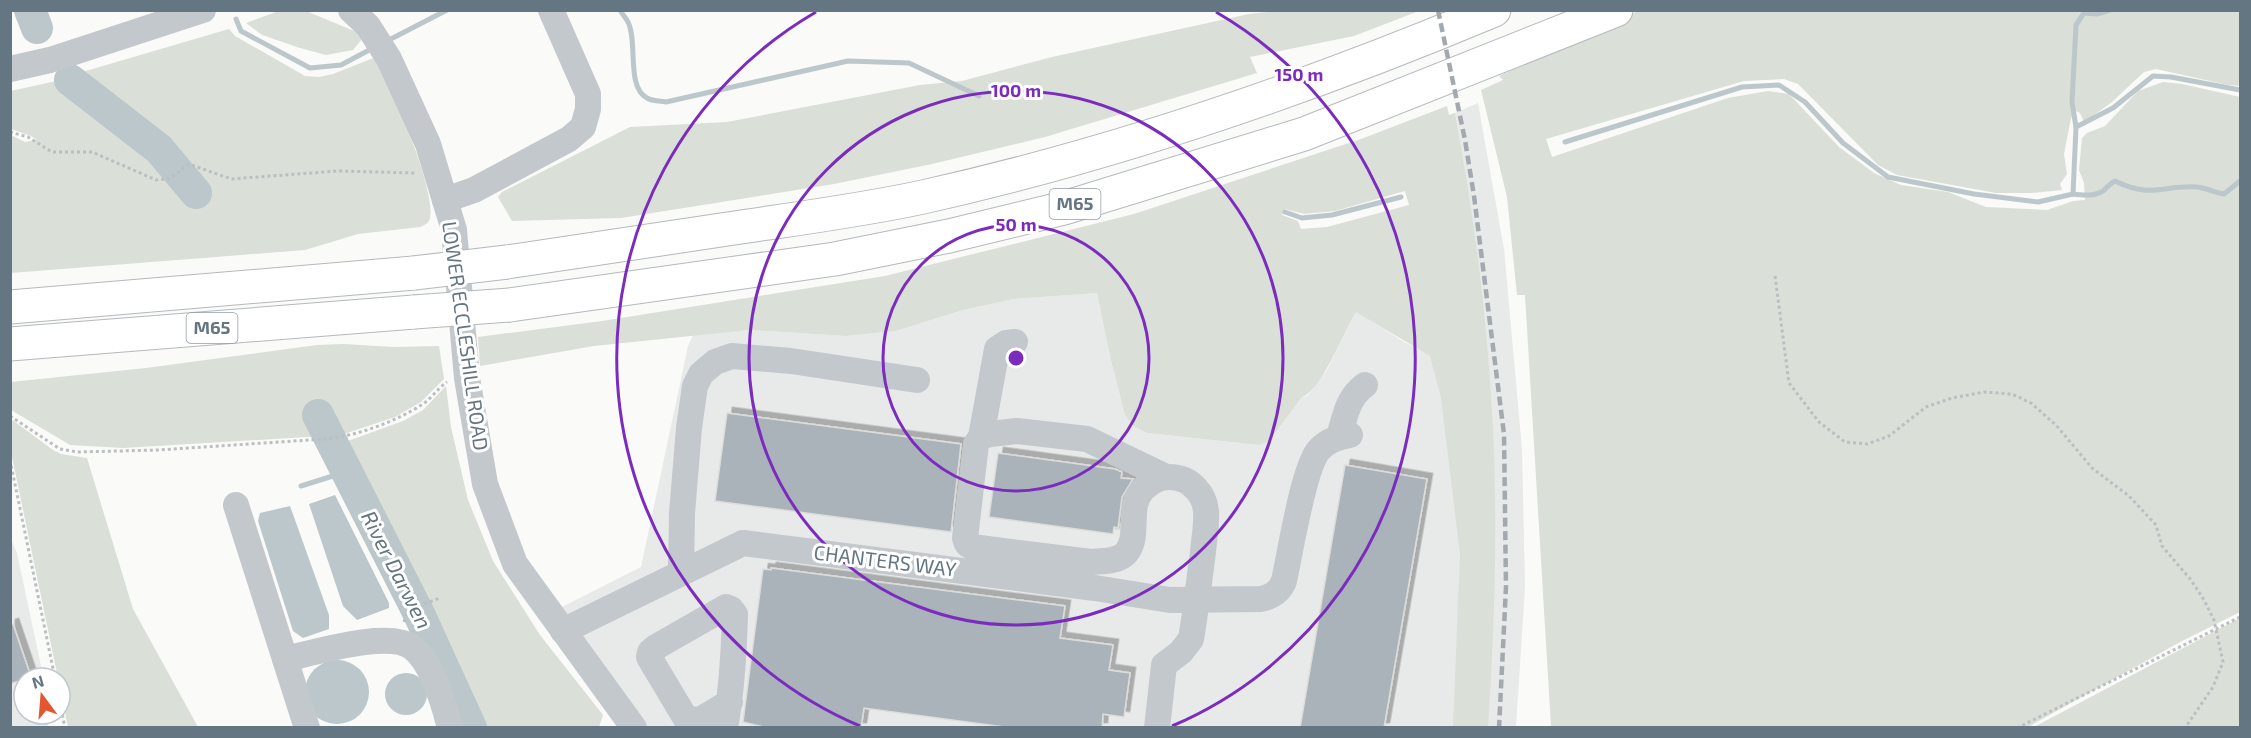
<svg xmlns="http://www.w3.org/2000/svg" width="2251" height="738" font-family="'Exo 2',sans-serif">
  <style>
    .built { fill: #e8e9e9 }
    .green { fill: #dadfd7; fill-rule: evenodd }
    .water { fill: #bbc7cb }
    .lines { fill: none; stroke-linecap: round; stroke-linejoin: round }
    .stream { stroke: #bbc7cb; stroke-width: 5 }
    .river { stroke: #bbc7cb; stroke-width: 32 }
    .building { fill: #aab3b9; stroke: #dcdcda; stroke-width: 1.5; filter: url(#shadow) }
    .highway-casing { stroke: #b4b9bd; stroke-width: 35 }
    .path { stroke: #bbbfc2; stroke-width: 3; stroke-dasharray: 3 3; stroke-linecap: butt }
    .minor { stroke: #c3c8cc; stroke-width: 26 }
    .highway { stroke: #fff; stroke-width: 33 }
    .rail { stroke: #a2aab0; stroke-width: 4.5; stroke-dasharray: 9 4.5; stroke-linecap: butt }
    .highway-bridge-casing { stroke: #b4b9bd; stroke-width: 35; stroke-linecap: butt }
    .highway-bridge { stroke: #fff; stroke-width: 33 }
    .ring { fill: none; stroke: #7b2cbf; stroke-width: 3 }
    .labels { text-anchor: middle; stroke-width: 6; stroke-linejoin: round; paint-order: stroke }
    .shield { fill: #fff; stroke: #939fa8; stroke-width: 1.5 }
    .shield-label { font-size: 18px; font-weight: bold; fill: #657683 }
    .street-label { font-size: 20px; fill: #657683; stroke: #fff }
    .water-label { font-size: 21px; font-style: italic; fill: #60757c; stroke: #fff }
    .centre { fill: #7b2cbf; stroke: #fff; stroke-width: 3 }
    .ring-label { font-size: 18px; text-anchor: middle; font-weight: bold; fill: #7b2cbf; stroke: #fff; stroke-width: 6; stroke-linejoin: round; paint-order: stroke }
  </style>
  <defs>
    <filter id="shadow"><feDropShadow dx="5.5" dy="-5.5" stdDeviation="0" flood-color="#0004"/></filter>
  </defs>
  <rect width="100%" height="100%" fill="#fafaf8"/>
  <!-- built -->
  <g class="built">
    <path d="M1478,103L1504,249L1522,449L1525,587L1516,727H634L550,613L641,567L688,346L693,335L749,330L846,336L896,331L963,310L1014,299L1097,293L1111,361L1125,415L1134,425L1147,433L1259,445L1302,397L1307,396L1327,370L1356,311L1404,342L1430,355L1410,205L1405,191L1464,164L1455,113Z"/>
    <path d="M10,537L17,553L42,671L41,678H24V714H44L49,727H11Z"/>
  </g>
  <!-- green -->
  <g class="green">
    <path d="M279,11H306L359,33L362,39L353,50L326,55L300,48L262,35L246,23Z"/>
    <path d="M1276,11H1419L1354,36L1250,57L1257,73L1045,137L932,164L834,184L621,218L512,221L498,197L502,192L630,127L727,122L920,85L962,81L1052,57L1249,14Z"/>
    <path d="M1638,11H2240V86L2228,85L2156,69L2144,72L2112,102L2086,121L2084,122L2080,113L2076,111L2071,118L2064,154L2067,174L2060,184L2062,190L2033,193H1996L1897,175L1878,165L1798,84L1784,79L1744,81L1546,139L1552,157L1728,98L1768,91L1789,94L1839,147L1874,173L1901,185L1948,192L1986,207L2047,210L2073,201L2085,200L2084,183L2079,170L2082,138L2087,133L2105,126L2138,91L2163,82L2182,84L2240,97V612L2180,642L2028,727H1540L1551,726L1525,295H1517L1507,197L1481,90L1503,80L1499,76Z"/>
    <path d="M229,29L235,36L305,76L319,77L333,74L376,57C391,88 436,187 430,218C429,223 425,225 420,227L358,234L305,250L11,273V135L25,142L37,140L31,136L11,129V91L56,81L148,153L172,180L189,194L205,193L170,146L79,73Z"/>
    <path d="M1447,106L1449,115L1455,113C1476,225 1490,341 1494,455C1497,546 1494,637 1488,727H1453L1460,554L1441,398L1430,356L1356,312C1345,329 1321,392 1302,397L1268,442L1259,445L1147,433L1134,426L1125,415L1111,361L1097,293L1014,299L963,310L896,331L846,336L749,330L594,346L480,366L478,337L602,321L885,276L1134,214L1361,139ZM1405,191L1409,205L1327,227L1301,229L1298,221L1282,215L1285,209L1304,214L1335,211Z"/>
    <path d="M344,344L393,347L439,346L444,379L421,402L395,417L341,435L327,414L310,416L324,436L123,448L70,445L11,410V382L146,368L317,345Z"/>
    <path d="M446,386L451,427L468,500L493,561L540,635L603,715L599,727H483L345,442L403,421L423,410Z"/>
    <path d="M11,419L53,450L61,454L87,458L133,609L198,727H68L60,689V678H58L11,452Z"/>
    <path d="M2240,618V727H2034Z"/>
  </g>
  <!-- water -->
  <g class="water">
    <path d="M335,495L389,603V608L357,620L343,606L309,504Z"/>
    <path d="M290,506L329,615V629L303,638L293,631L258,521L260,513Z"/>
    <circle cx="337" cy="692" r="32"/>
    <circle cx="406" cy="694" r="21"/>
  </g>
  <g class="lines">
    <!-- stream -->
    <g class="stream">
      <path d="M620,10C622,14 626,18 628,22C638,42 626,87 647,98C652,101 660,101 666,102L848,61L909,63L979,96"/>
      <path d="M236,19L241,31L310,68L341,65L373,48"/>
      <path d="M387,41L447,10"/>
      <path d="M2076,127L2072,102L2076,25L2084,13L2097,14L2110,10"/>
      <path d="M1565,142L1742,87L1779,85L1805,102L1843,143L1888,177L1974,194L2038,202L2073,194L2076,127L2113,108L2153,76L2171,77L2240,90"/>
      <path d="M2073,194C2084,195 2094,197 2103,191C2108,187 2109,184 2115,181C2152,199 2162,185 2197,187C2207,188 2215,193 2224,194L2240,181"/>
      <path d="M1285,212L1302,218L1332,215L1401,197"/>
      <path d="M301,486L336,475L345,469"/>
    </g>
    <!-- river -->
    <g class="river">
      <path d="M30,10L37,28"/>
      <path d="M70,80L159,149L196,193"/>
      <path d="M318,415L419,614L471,728"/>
    </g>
  </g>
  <!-- building -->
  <g class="building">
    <path d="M727,413L961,444L951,532L715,501Z"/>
    <path d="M998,453L1115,469L1122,472L1121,478L1133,479L1122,497L1118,528L1114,527L1113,534L989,517Z"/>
    <path d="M1345,465L1427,479L1384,728H1300Z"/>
    <path d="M771,568L1065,606L1060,638L1113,645L1109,670L1130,673L1124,717L1103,714L1102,728H1012L864,708L861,728H768L743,722L763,569L771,570Z"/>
    <path d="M13,624L31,677L10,684V625Z"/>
  </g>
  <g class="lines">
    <defs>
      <g id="highway">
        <path d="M507,262C585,251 663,239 741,227C802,218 863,210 923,197C1120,153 1308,88 1494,10"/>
        <path d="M510,305L835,259L949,236L1064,208L1304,134L1616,10"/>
        <path d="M10,307L414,273"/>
        <path d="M10,344L414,312"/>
      </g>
    </defs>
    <!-- highway casing -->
    <use href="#highway" class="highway-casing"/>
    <!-- path -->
    <g class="path">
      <path d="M10,132L28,137L52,152H92L156,180L169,179L189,164L231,179L338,171L416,173"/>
      <path d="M1775,276L1789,383L1819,422L1845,442L1867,444L1889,436L1926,407L1952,398L1984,392L2012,394L2031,403L2056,425L2092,468L2129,496L2156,525L2162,546L2191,580L2204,600L2214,620L2223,662L2213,687L2185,728"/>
      <path d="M10,416L60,449L77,452L159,450L324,439C357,436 395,422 423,404C432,398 438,388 447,382"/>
      <path d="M10,460L55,678"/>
      <path d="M404,622L408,610L440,598"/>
      <path d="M60,703L65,728"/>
      <path d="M2017,728L2240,617"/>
    </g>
    <!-- minor -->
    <g class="minor">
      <path d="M351,10L368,26L389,59L428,144L454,230L467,378L485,484L515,564L634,728"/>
      <path d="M10,69L50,60L203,10"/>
      <path d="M445,200L474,190L569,139L583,127L588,109V94L551,10"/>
      <path d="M981,437L997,349L1006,343L1015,342"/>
      <path d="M1339,437C1345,417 1347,398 1365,385"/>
      <path d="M236,505L307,728"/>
      <path d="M681,573L682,513L689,428L695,386L701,374L715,362L732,356L791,361L917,380"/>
      <path d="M563,631L743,543L1095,588L1170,600L1261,599C1273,596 1279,592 1284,581C1290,554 1303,470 1318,451C1326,441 1338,437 1350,435"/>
      <path d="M285,659C314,653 389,629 413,648C433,664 444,704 450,728"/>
      <path d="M725,728C732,690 734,652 735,614L731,609L726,607L656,647L650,652L649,657L686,719L700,720L730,702"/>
      <path d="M1157,728L1164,665L1181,652L1191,639C1196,610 1199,581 1203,552C1204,539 1207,525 1206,511C1205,503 1203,496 1197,490C1190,481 1180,477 1169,477C1161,477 1154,480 1148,485C1123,503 1142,535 1126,553C1118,562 1102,561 1091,562L972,547L967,544L965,538L976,444L981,437L990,434L1017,431L1087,439L1166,477"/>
    </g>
    <!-- highway -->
    <use href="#highway" class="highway"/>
    <!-- rail -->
    <path class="rail" d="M1438,10L1465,140L1474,196L1504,434L1506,587L1499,728"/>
    <defs>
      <g id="highway-bridge">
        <path d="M414,273L507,262"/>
        <path d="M414,312L510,305"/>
      </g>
    </defs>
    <!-- highway-bridge casing -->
    <use href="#highway-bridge" class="highway-bridge-casing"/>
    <!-- highway-bridge -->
    <use href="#highway-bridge" class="highway-bridge"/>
  </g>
  <!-- distance rings -->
  <g class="ring">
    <circle cx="1016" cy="358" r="133"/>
    <circle cx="1016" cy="358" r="267"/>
    <path d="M860 726A400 400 0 0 1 816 12M1216 12A400 400 0 0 1 1172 726"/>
  </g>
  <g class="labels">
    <!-- shield labels -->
    <g class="shield">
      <rect x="1049.5" y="189" width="51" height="30" rx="4.5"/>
      <rect x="186.5" y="313" width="51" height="30" rx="4.5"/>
    </g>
    <g class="shield-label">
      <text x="1075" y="210">M65</text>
      <text x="212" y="334">M65</text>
    </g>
    <!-- street labels -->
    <g class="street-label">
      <text transform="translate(465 336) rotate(82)" y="7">LOWER ECCLESHILL ROAD</text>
      <text transform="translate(885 561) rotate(7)" y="7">CHANTERS WAY</text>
    </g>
    <!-- water labels -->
    <g class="water-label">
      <text transform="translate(396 570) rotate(63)" y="7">River Darwen</text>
    </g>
  </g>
  <circle cx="1016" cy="358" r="9" class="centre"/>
  <g class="ring-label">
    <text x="1299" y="81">150 m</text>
    <text x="1016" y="97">100 m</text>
    <text x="1016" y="231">50 m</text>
  </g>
  <!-- border -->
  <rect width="2251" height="738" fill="none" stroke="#657683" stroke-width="24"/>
  <!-- north arrow -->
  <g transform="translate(42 696) rotate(344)"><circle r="28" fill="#ffffff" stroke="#c1c8cd" stroke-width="1.5"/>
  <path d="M0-4.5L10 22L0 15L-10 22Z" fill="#e4572e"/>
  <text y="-9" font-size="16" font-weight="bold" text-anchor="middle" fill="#657683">N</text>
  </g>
</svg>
